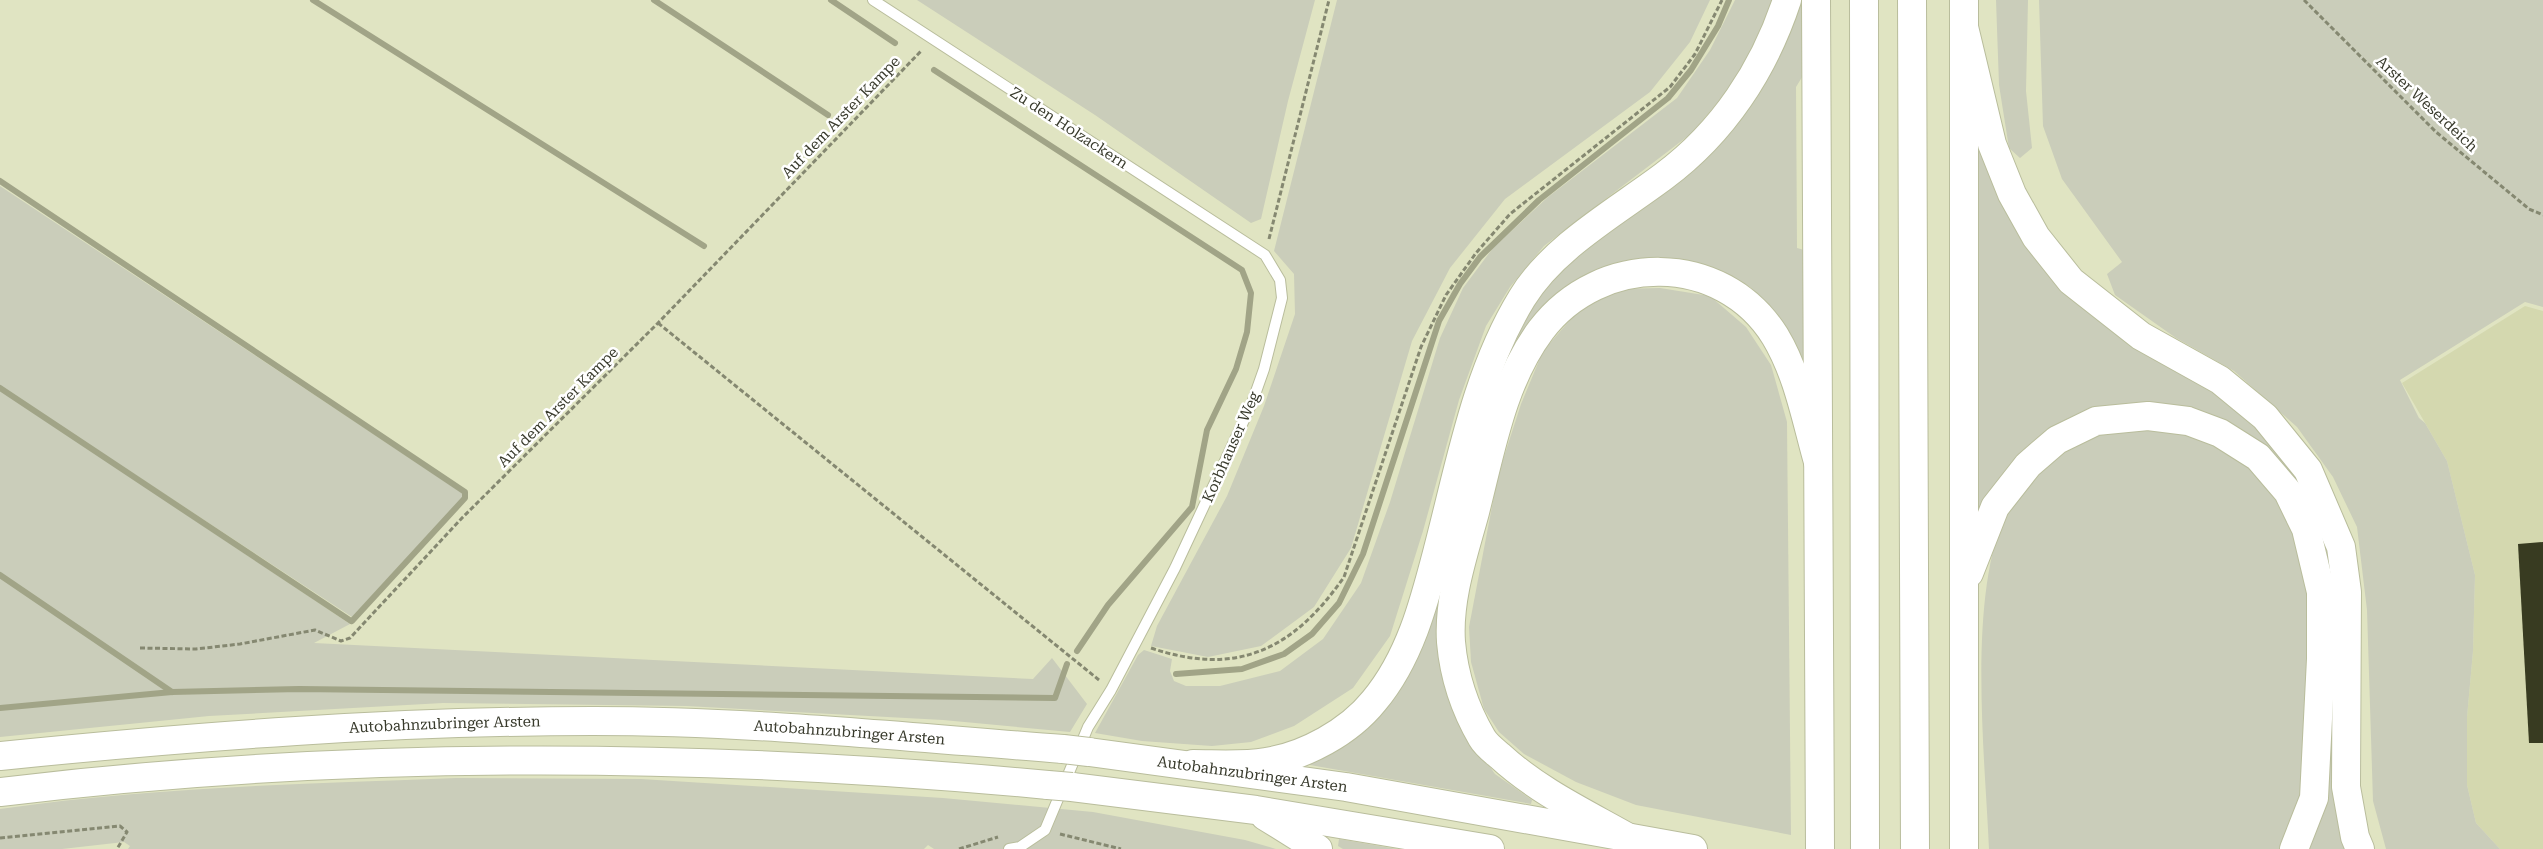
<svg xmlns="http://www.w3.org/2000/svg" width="2543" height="849" font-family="'Roboto Serif',serif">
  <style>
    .built { fill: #d4d8af }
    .green { fill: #cacdba }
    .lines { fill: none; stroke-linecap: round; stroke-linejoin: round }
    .stream { stroke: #a1a487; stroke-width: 6 }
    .building { fill: #383b21 }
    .lane-casing { stroke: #b9bd9c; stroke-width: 12 }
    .highway-casing { stroke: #b9bd9c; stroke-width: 30 }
    .path { stroke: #858871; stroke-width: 3; stroke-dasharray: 5 2.5; stroke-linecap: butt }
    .lane { stroke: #fff; stroke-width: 10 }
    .highway { stroke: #fff; stroke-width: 28 }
    .highway-bridge-casing { stroke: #b9bd9c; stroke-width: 30; stroke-linecap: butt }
    .highway-bridge { stroke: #fff; stroke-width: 28 }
    .labels { text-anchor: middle; stroke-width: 5; stroke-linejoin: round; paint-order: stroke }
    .street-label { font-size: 15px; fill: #383a2c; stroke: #fff }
  </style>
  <rect width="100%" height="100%" fill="#e0e4c2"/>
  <!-- built -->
  <path class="built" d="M2525,306L2543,311V849H2500L2476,823L2467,785V717L2473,651L2475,575L2447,461L2402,383Z"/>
  <!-- green -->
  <g class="green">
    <path d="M917,0H1315L1288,101L1261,219L1251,223L1095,115Z"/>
    <path d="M1337,0H1710L1690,42L1650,92L1505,199L1450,268L1412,341L1351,548L1314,607L1261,646L1208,657L1151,646L1157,626L1227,496L1264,406L1295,314L1294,274L1274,251Z"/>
    <path d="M1735,0H1774L1754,48L1723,96L1692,133L1544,246L1510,287L1486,326L1459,400L1423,531L1390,636L1353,688L1294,726L1251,742L1212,746L1142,741L1095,733L1138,655L1144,650L1172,659L1170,671L1174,681L1186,686H1220L1280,671L1323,639L1361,583L1390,502L1440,338L1463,288L1493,248L1548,197L1677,98L1710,50Z"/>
    <path d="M1799,0H1804V74L1796,87L1797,248L1804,250V377L1789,336L1773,309L1750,287L1724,272L1695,263L1671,259H1646L1601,270L1554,298L1444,580L1465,732L1495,774L1532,800L1531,804L1310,765V761L1371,721L1511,338L1556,270L1707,155Z"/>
    <path d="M1996,0H2028L2026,91L2032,148L2020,158L2009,148L1999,85Z"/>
    <path d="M2039,0H2543V307L2525,302L2400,380L2419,418L2425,423L2447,461L2475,575L2473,651L2467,717V785L2476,823L2500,849H2386L2373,801L2367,610L2357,527L2333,477L2297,427L2234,371L2176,338L2115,295L2107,274L2122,262L2062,179L2043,126Z"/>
    <path d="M1975,128L2029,249L2238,407L2294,464L2329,548H2325L2308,503L2262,445L2233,424L2201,414L2031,445L2009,467L1987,502L1977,529Z"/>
    <path d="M0,186L462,493L463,497L352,617L0,386Z"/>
    <path d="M1660,288L1710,296L1746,327L1771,365L1787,422L1791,835L1636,805L1576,782L1524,754L1499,732L1484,709L1471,662L1469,627L1498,475L1521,404L1543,351L1577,312L1614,289Z"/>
    <path d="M0,390L350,624L314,643L1033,679L1052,658L1087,704L1070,732L943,720L686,706L443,703L209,716L0,737Z"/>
    <path d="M2142,425L2206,440L2236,455L2271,490L2294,528L2307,593V697L2303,786L2295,815L2279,849H1989C1985,753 1965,584 2012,500C2028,471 2074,441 2105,430C2116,427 2130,426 2142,425Z"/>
    <path d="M2330,742H2335L2350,849H2306Z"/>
    <path d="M456,778L641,779L943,798L1093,812L1245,840L1276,849H934L928,845L924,849H128L130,846L124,842L62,849H0V809C151,787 304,784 456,778Z"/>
    <path d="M1339,839L1397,849H1343L1338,846Z"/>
  </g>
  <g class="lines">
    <!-- stream -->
    <g class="stream">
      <path d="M313,0L704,246"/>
      <path d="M654,0L828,115"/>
      <path d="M831,0L895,43"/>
      <path d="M934,70L1242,270L1251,293L1247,332L1236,369L1207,430L1192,507L1108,605L1077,651"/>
      <path d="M0,181L465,492V498L352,621"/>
      <path d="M0,388L351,621"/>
      <path d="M0,575L172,692"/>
      <path d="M1176,674L1242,669L1284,654L1312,634L1339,603L1363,554L1439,321L1460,284L1480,257L1539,200L1668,98L1691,70L1718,26L1729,0"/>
      <path d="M0,708L172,692L299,689L1055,698L1067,664"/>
    </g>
  </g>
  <!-- building -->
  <path class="building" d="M2543,542V743H2529L2518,544Z"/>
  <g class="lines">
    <defs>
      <path id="lane" d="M873,0L1265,255L1280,280L1282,298L1264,369L1252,403L1175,568L1111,690L1088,727L1045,830L1020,847L1009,849"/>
      <g id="highway">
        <path d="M1816,0L1820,849"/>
        <path d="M1864,0L1865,849"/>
        <path d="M1912,0L1915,849"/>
        <path d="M1964,0V849"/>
        <path d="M1964,27L1992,144L2012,194L2036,237L2071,281L2141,336L2220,380L2265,417L2308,470L2341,547L2347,592L2346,787L2355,837L2360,849"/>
        <path d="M1969,573L1995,507L2028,465L2057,440L2096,421L2148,416L2188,421L2220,433L2258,457L2288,492L2306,529L2321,592V659L2314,798L2294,849"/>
        <path id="s1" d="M1089,752L1346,787L1693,849"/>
        <path id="s2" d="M0,756C197,736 395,721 593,721C750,721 907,737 1063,749"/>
        <path d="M1193,764C1217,764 1243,766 1266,762C1305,756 1349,732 1374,701C1410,658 1424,603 1438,549C1460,465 1476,373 1522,298C1553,247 1616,212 1664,176C1723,132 1764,70 1787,0"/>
        <path d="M1072,787L1256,810L1490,849"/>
        <path d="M0,792C348,750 699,752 1048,785"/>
        <path d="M1265,816L1318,849"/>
        <path d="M1629,838C1585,813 1538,791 1500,756C1494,751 1486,745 1482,738C1465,709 1454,676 1451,642C1448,598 1464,553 1475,512C1491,450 1502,382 1541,330C1600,252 1722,251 1775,336C1798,374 1806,420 1818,462"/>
      </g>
    </defs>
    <!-- lane casing -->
    <use href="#lane" class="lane-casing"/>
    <!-- highway casing -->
    <use href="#highway" class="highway-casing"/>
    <!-- path -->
    <g class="path">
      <path d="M2304,0L2436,132L2529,209L2543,215"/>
      <path d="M1269,239L1329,0"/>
      <path d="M658,323L1099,680"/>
      <path d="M140,648L196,649L240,644L315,630L341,641L350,638L462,518L658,323L922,50"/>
      <path d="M1151,648C1237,677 1293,650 1344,577L1421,347L1446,295L1476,253L1510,214L1670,87L1695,54L1722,0"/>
      <path d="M1060,834L1121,849"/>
      <path d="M0,838L120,826L127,832L117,849"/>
      <path d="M959,849L998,837"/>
    </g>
    <!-- lane -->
    <use href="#lane" class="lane"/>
    <!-- highway -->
    <use href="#highway" class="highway"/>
    <defs>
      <g id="highway-bridge">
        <path d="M1063,749L1089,752"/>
        <path d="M1048,785L1072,787"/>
      </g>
    </defs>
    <!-- highway-bridge casing -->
    <use href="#highway-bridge" class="highway-bridge-casing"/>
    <!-- highway-bridge -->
    <use href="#highway-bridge" class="highway-bridge"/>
  </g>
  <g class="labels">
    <!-- street labels -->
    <g class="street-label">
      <text transform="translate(2427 104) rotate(43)" y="5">Arster Weserdeich</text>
      <text transform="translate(841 117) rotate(-46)" y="5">Auf dem Arster Kampe</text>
      <text transform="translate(1069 128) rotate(33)" y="5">Zu den Holzackern</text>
      <text transform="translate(558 407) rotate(-45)" y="5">Auf dem Arster Kampe</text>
      <text transform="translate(1231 447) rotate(-66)" y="5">Korbhauser Weg</text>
      <text dy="5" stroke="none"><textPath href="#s2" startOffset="446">Autobahnzubringer Arsten</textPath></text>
      <text dy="5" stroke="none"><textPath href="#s2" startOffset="851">Autobahnzubringer Arsten</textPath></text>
      <text dy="5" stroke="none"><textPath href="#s1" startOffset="165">Autobahnzubringer Arsten</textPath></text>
    </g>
  </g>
</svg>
